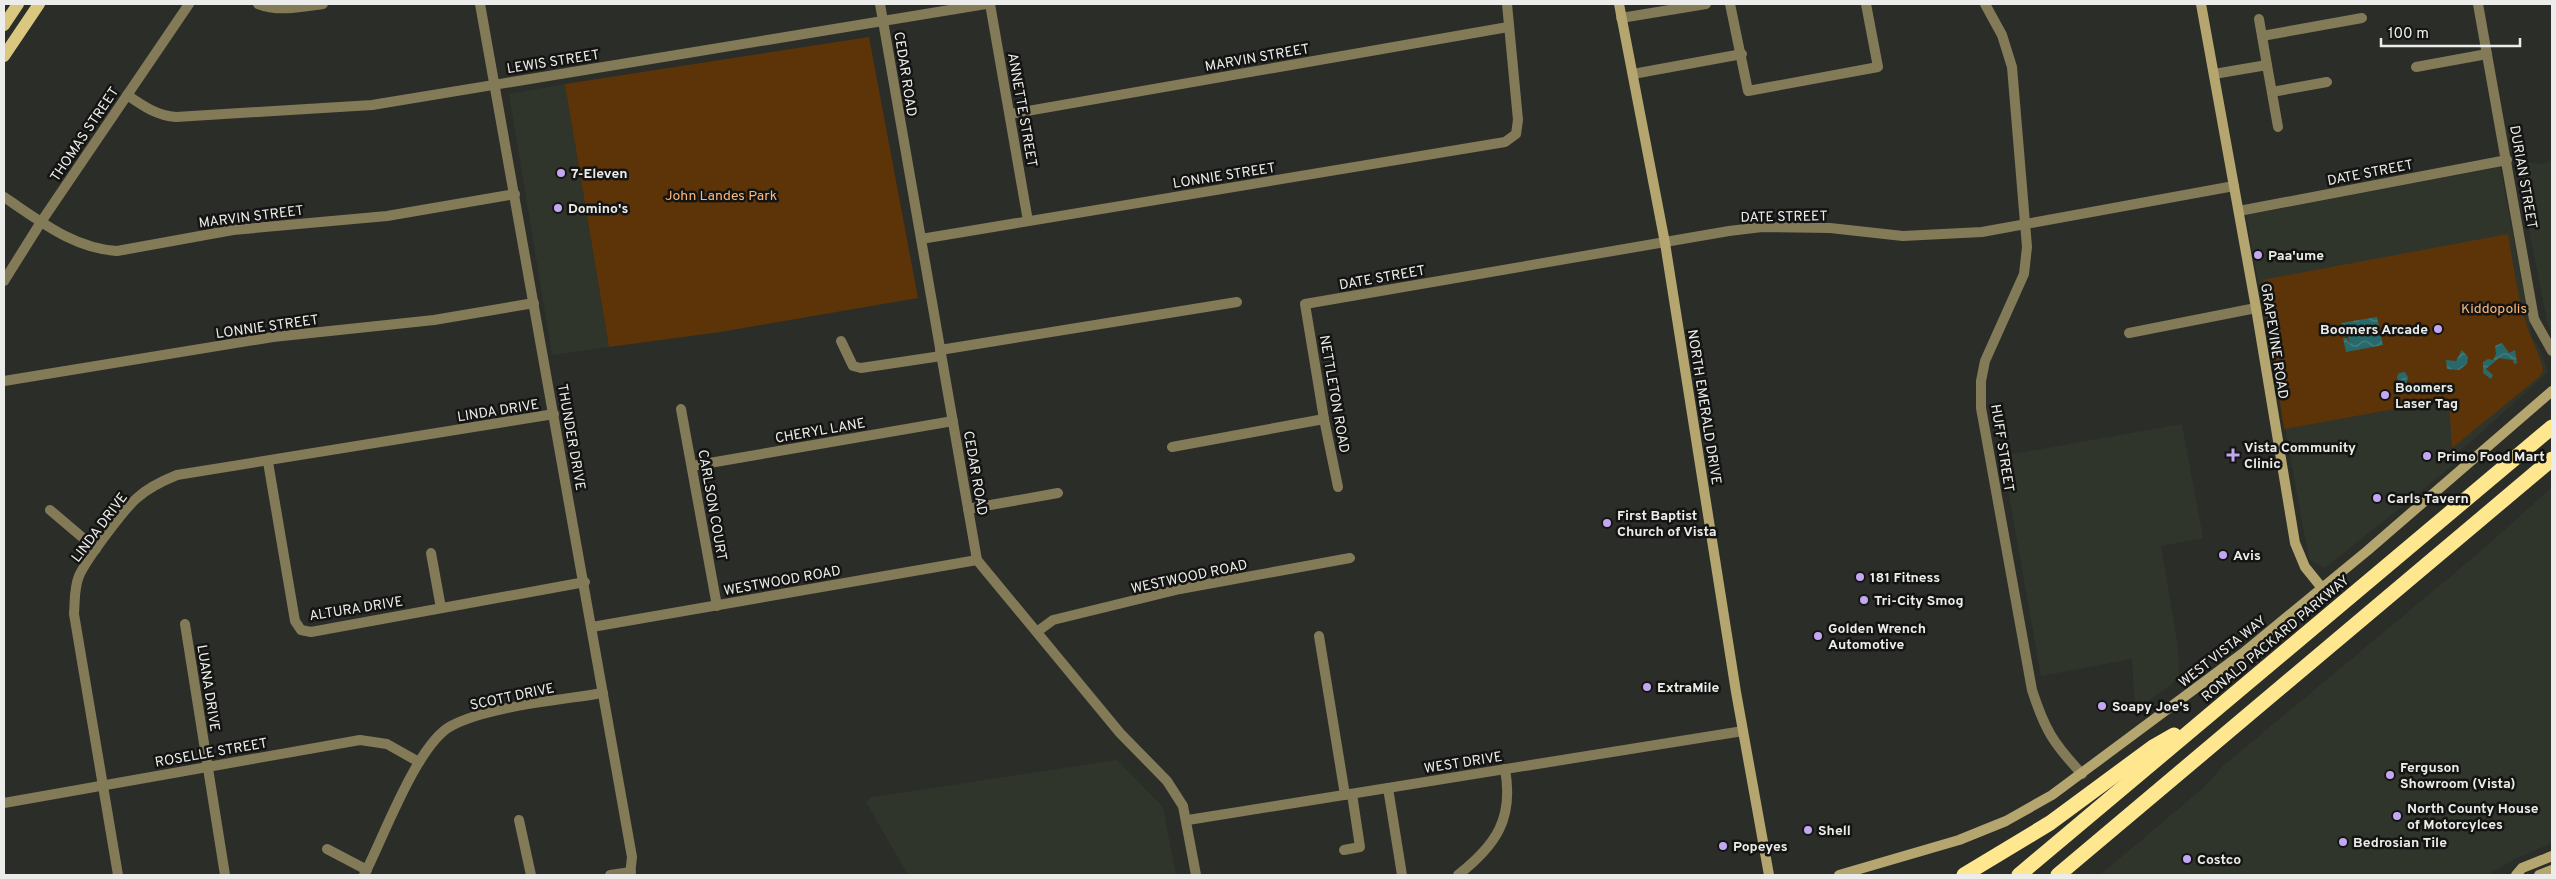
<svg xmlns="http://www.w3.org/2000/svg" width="2556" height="879" font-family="Overpass,sans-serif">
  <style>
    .built { fill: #30352b }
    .green { fill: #5d3408 }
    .water { fill: url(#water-waves) }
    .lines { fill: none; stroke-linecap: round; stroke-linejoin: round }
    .minor { stroke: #837a58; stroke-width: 10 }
    .tertiary { stroke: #837a58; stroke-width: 10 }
    .secondary { stroke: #b5a66f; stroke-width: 10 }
    .primary { stroke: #dbc880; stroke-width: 12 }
    .motorway { stroke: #fee78f; stroke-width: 15 }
    .poi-dot { fill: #c3a7f2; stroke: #141513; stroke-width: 2 }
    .labels { text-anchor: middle; stroke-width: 5; stroke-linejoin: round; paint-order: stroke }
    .street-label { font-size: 14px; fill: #ecedeb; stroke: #141513 }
    .poi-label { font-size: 14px; font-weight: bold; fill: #ecedeb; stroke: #141513; text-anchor: start }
    .park-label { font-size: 14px; fill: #feb77b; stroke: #141513 }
  </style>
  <defs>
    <pattern id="water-waves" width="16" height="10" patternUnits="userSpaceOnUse" patternTransform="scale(1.25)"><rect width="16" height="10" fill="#286a6c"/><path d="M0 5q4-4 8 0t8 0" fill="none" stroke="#478081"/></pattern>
  </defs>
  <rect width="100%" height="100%" fill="#2b2d29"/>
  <!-- built -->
  <g class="built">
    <path d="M565,84L609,347L552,355L509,94Z"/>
    <path d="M2515,161L2540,164L2552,161V333L2548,325Z"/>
    <path d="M2500,167L2532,336L2542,354L2548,372L2457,454L2456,463L2325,568L2309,559L2246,215Z"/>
    <path d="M2182,424L2203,538L2161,546L2178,647L2179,675L2173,683L2137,709L2134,696L2132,659L2041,676L2002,456Z"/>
    <path d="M2552,487V843L2515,859L2487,875H2100L2203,788L2223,766L2481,551Z"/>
    <path d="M1117,760L1163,807L1176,875H908L866,802L872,797Z"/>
  </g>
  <!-- green -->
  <g class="green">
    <path d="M869,37L918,298L720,332L609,347L565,84Z"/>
    <path d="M2508,234C2513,264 2517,294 2526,323C2530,339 2541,355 2543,371L2539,377L2452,448L2449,399L2284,429L2262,282L2267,279Z"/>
  </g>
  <!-- water -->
  <g class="water">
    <path d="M2377,317L2383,345L2346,352L2343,338H2347L2350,345L2346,328V335L2343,336L2341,323Z"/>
    <path d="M2502,343L2509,353L2515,350L2517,363L2514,364L2513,360L2499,358L2486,369L2493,375L2491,379L2483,373V362L2488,359L2493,360L2496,354L2495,346Z"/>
    <path d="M2462,350L2468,357L2467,364L2459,370L2447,369L2446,360L2456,361Z"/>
    <path d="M2405,372L2408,377L2406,385L2417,387L2427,385L2425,391L2401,394L2404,385L2399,383L2397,377L2399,373Z"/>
  </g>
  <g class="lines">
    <!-- minor -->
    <g class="minor">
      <path d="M258,4C278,12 302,7 323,4"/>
      <path d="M880,4L977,560"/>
      <path d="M990,4L1028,221"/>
      <path d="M1730,4L1748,91L1878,67L1866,4"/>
      <path d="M1985,4L2002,35L2012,67L2027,247L2024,274L1985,361L1981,381V408L2032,690C2045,730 2053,743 2082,774"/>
      <path d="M2478,4L2534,319L2552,351"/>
      <path d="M1621,18L1706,4"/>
      <path d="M2259,19L2267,65"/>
      <path d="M2262,36L2362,18"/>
      <path d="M2416,67L2487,54"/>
      <path d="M1633,74L1742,54"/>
      <path d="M2214,74L2267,65L2278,127"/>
      <path d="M2272,92L2327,82"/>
      <path d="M127,95C143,106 157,116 176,117L372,105L986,4"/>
      <path d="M1010,114L1508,27"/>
      <path d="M4,197C40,221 73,248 117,251L233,230L387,216L515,194"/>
      <path d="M2239,211L2507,160"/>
      <path d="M921,239L1505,142L1516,134L1518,120L1507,4"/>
      <path d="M4,281L41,222L189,4"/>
      <path d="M2129,333L2256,308"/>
      <path d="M841,341L853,366L861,368L941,356"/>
      <path d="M940,350L1237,302"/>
      <path d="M4,381L273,337L434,320L534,303"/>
      <path d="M681,409L717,606"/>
      <path d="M1172,447L1324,419"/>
      <path d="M268,462L295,621L301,630L311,632L585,582"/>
      <path d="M692,466L953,421"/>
      <path d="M1338,487L1324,419L1305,304L1729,231L1762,227L1830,228L1903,236L1982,232L2234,186"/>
      <path d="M968,509L1058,493"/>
      <path d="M50,510L96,549"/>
      <path d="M431,553L441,608"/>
      <path d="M185,624L225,875"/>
      <path d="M1038,631L1053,620L1180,589L1350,558"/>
      <path d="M1319,636L1345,795"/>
      <path d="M1388,788L1402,875"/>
      <path d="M4,803L360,740L387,744L419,762"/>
      <path d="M519,820L531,875"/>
      <path d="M327,849L367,870"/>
      <path d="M1344,850L1360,847L1352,794"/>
      <path d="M118,875L74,614C75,601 74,588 79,576C86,560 124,509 137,498C149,487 162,481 177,475L554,414"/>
      <path d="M364,875C383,839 417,744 451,726C488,706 561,700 603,693"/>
      <path d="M610,875L631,872"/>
      <path d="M1458,875C1496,845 1514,819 1505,769"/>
    </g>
    <!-- tertiary -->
    <g class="tertiary">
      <path d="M480,4L632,857L630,875"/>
      <path d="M592,627L977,560L1120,733L1167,781L1183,806L1196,875"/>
      <path d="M1188,820L1743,731"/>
    </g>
    <!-- secondary -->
    <g class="secondary">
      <path d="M1619,4L1665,243L1736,692L1769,875"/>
      <path d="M2201,4L2256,308L2295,543L2305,567L2322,588"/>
      <path d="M1839,875L1959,840L2006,821L2052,795L2243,653L2367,551L2552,391"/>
      <path d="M2516,875L2522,868L2552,856"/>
      <path d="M2539,875L2552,870"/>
    </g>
    <!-- primary -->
    <g class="primary">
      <path d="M4,25L18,4"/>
      <path d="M4,56L39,4"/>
    </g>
    <!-- motorway -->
    <g class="motorway">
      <path d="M1964,875L2050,823L2153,747L2174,735"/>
      <path d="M2019,875L2552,427"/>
      <path d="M2058,875L2552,459"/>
    </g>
  </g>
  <!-- markers -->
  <g class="poi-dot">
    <circle cx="561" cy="173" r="5"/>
    <circle cx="558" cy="208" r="5"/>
    <circle cx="2258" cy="255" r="5"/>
    <circle cx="2438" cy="329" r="5"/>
    <circle cx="2385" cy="395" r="5"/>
    <path d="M2230.5 447.5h5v5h5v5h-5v5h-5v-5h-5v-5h5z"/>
    <circle cx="2427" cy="456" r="5"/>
    <circle cx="2377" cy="498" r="5"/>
    <circle cx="1607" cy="523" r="5"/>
    <circle cx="2223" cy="555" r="5"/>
    <circle cx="1860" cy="577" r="5"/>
    <circle cx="1864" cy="600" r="5"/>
    <circle cx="1818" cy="636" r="5"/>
    <circle cx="1647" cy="687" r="5"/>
    <circle cx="2102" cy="706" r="5"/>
    <circle cx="2390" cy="775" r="5"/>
    <circle cx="2397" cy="816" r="5"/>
    <circle cx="1808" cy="830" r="5"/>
    <circle cx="2343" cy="842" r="5"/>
    <circle cx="1723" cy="846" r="5"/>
    <circle cx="2187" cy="859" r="5"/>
  </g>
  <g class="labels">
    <!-- street labels -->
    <g class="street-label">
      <text transform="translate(1257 57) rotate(-10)" y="5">MARVIN STREET</text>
      <text transform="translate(553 61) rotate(-9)" y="5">LEWIS STREET</text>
      <text transform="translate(906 74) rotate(81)" y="5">CEDAR ROAD</text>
      <text transform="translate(1023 110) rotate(80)" y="5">ANNETTE STREET</text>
      <text transform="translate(84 134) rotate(-56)" y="5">THOMAS STREET</text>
      <text transform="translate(2370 172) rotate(-11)" y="5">DATE STREET</text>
      <text transform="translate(1224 175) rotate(-9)" y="5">LONNIE STREET</text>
      <text transform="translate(2524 177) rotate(80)" y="5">DURIAN STREET</text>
      <text transform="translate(251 216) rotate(-7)" y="5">MARVIN STREET</text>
      <text transform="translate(1784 216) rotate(-1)" y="5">DATE STREET</text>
      <text transform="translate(1382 277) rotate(-10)" y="5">DATE STREET</text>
      <text transform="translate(267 326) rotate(-8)" y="5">LONNIE STREET</text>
      <text transform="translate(2275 341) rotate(81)" y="5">GRAPEVINE ROAD</text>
      <text transform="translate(1335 394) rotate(80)" y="5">NETTLETON ROAD</text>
      <text transform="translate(1705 407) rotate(81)" y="5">NORTH EMERALD DRIVE</text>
      <text transform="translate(498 410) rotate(-9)" y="5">LINDA DRIVE</text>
      <text transform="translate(820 430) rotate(-10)" y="5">CHERYL LANE</text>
      <text transform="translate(572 437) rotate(80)" y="5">THUNDER DRIVE</text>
      <text transform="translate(2003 448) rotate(81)" y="5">HUFF STREET</text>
      <text transform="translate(976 473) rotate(80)" y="5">CEDAR ROAD</text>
      <text transform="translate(713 505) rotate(80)" y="5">CARLSON COURT</text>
      <text transform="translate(99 527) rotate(-53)" y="5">LINDA DRIVE</text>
      <text transform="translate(1189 576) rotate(-12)" y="5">WESTWOOD ROAD</text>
      <text transform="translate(782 580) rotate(-10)" y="5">WESTWOOD ROAD</text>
      <text transform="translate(356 608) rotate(-9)" y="5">ALTURA DRIVE</text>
      <text transform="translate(2275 638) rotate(-40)" y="5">RONALD PACKARD PARKWAY</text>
      <text transform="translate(2222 651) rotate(-38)" y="5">WEST VISTA WAY</text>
      <text transform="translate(209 688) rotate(81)" y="5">LUANA DRIVE</text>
      <text transform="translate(512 696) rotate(-12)" y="5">SCOTT DRIVE</text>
      <text transform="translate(211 752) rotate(-10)" y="5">ROSELLE STREET</text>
      <text transform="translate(1463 762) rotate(-9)" y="5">WEST DRIVE</text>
    </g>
    <!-- poi labels -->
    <g class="poi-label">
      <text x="571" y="178">7-Eleven</text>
      <text x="568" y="213">Domino's</text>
      <text x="2268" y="260">Paa'ume</text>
      <text x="2428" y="334" text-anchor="end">Boomers Arcade</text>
      <text x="2395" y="392">Boomers<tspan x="2395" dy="16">Laser Tag</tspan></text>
      <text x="2244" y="452">Vista Community<tspan x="2244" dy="16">Clinic</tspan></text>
      <text x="2437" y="461">Primo Food Mart</text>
      <text x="2387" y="503">Carls Tavern</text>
      <text x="1617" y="520">First Baptist<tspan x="1617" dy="16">Church of Vista</tspan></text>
      <text x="2233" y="560">Avis</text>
      <text x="1870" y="582">181 Fitness</text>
      <text x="1874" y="605">Tri-City Smog</text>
      <text x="1828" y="633">Golden Wrench<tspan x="1828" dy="16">Automotive</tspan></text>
      <text x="1657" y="692">ExtraMile</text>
      <text x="2112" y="711">Soapy Joe's</text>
      <text x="2400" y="772">Ferguson<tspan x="2400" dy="16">Showroom (Vista)</tspan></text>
      <text x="2407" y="813">North County House<tspan x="2407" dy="16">of Motorcylces</tspan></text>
      <text x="1818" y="835">Shell</text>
      <text x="2353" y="847">Bedrosian Tile</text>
      <text x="1733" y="851">Popeyes</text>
      <text x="2197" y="864">Costco</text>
    </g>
    <!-- park labels -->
    <g class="park-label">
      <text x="721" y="200">John Landes Park</text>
      <text x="2494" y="313">Kiddopolis</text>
    </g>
  </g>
  <!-- border -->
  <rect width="2556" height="879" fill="none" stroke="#ecedeb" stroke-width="10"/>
  <!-- scale -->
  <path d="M2381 38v8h139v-8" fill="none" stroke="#ecedeb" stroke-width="2.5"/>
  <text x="2388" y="38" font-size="15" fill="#ecedeb" stroke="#141513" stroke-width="4" paint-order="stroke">100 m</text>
</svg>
